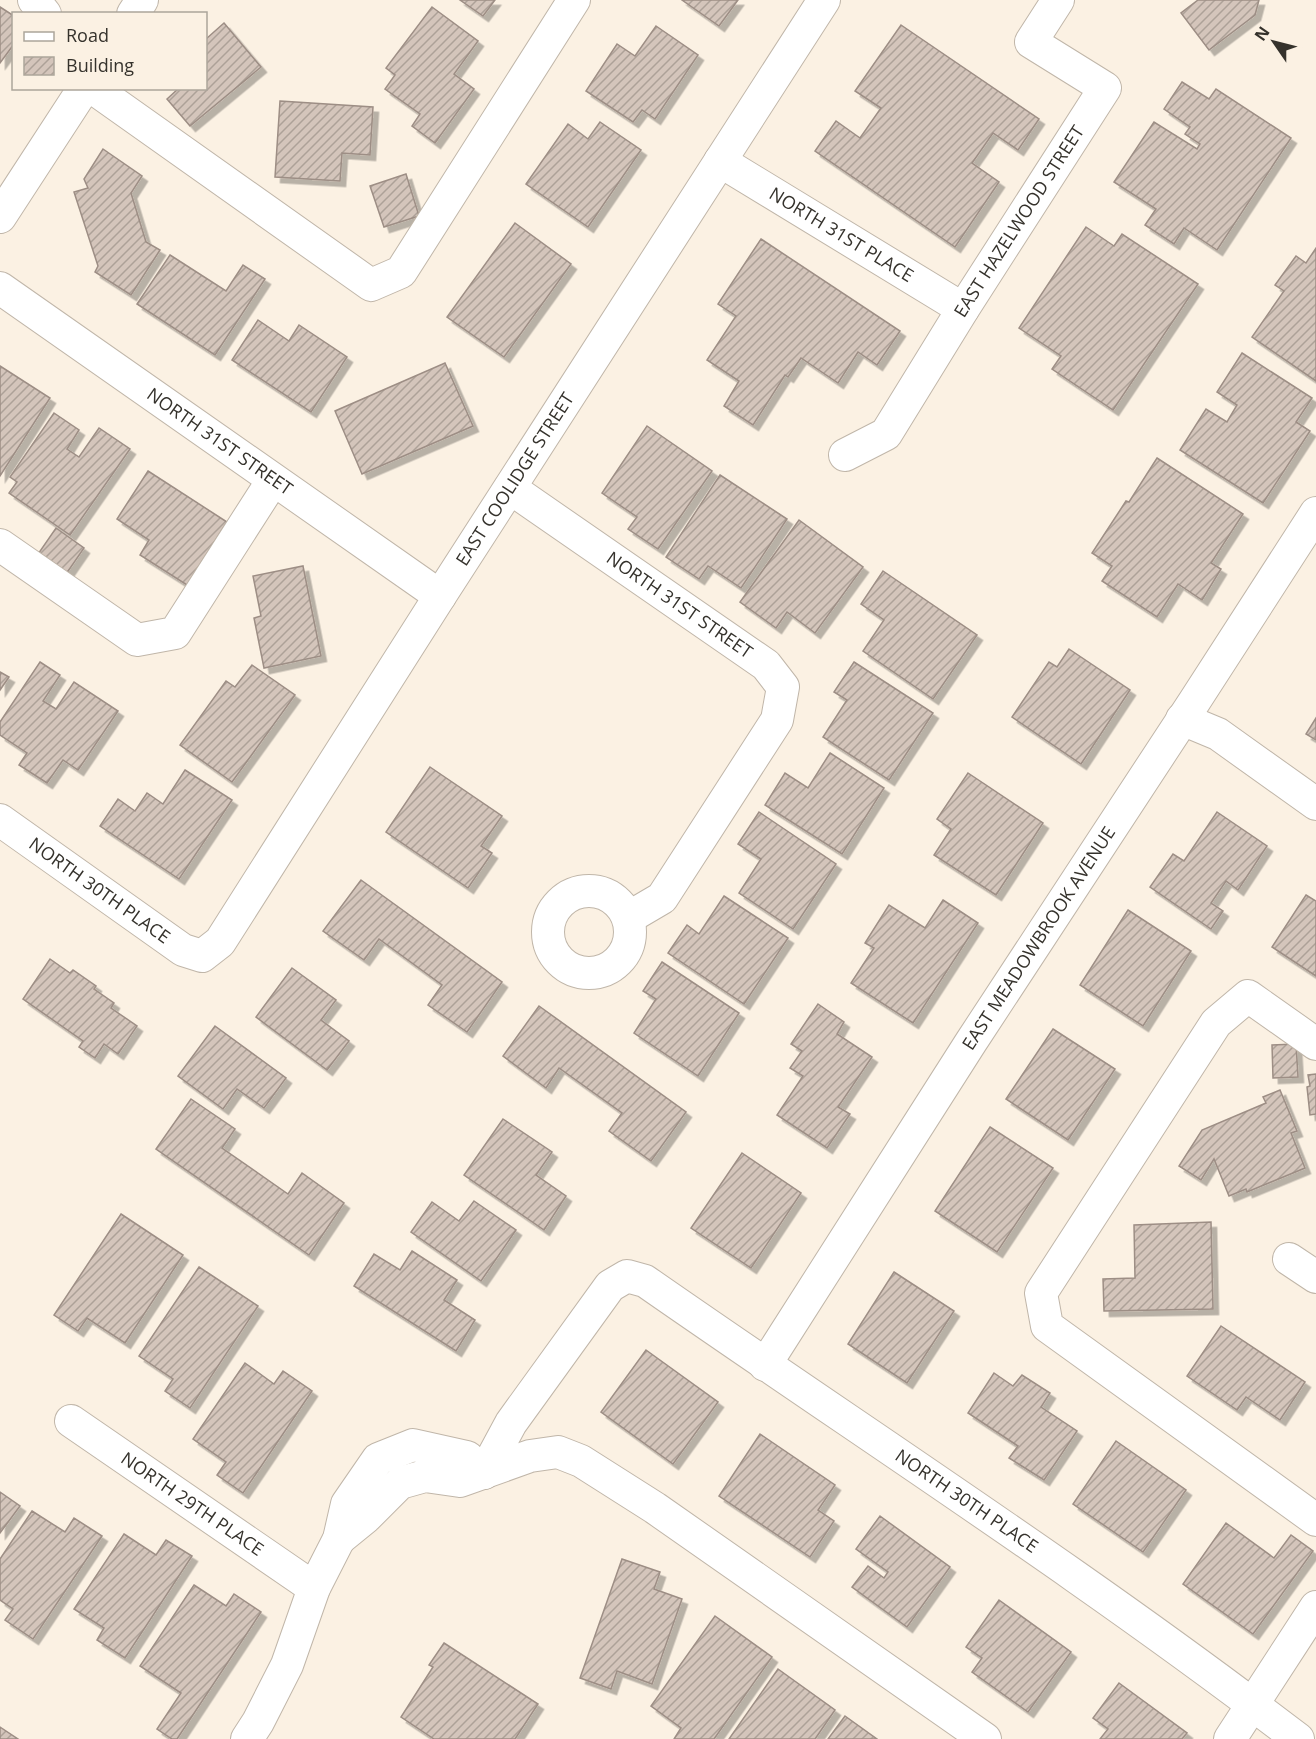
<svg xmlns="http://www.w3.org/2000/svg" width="1316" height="1739" font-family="'Open Sans',sans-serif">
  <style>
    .building { fill: url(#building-hatch); stroke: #9d8e85; stroke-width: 1.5; filter: url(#shadow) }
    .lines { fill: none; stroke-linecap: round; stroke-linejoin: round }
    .minor-casing { stroke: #c0b6a9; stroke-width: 34 }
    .minor { stroke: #fff; stroke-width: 32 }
    .labels { text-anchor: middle; stroke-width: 4.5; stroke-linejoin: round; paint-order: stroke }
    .street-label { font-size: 18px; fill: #35322c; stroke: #fbf1e3 }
  </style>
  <defs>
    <pattern id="building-hatch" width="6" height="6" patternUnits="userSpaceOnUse" patternTransform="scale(1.5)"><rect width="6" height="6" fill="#d4c5bb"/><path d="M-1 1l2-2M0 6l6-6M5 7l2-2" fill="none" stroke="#ada198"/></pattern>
    <filter id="shadow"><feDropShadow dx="5.5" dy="5.5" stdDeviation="0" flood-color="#0004"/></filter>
  </defs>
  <rect width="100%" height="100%" fill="#fbf1e3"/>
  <!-- building -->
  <g class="building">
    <path d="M460,0H495L483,16Z"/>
    <path d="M682,0H738L719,26Z"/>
    <path d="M1198,0H1259L1255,15L1209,50L1181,13Z"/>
    <path d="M0,7L14,16V44L0,63Z"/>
    <path d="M432,7L478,41L454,74L474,89L435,143L412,126L420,114L385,89L395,75L386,68Z"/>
    <path d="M224,23L261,67L190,126L167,99L179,88H206V39Z"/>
    <path d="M901,25L1039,119L1018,150L993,133L972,163L999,182L955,247L815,151L836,121L860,138L881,108L855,91Z"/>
    <path d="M656,26L698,55L655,119L642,110L633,122L586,91L617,44L635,56Z"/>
    <path d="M1182,82L1209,99L1216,89L1291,138L1217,250L1184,228L1174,244L1145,225L1156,209L1114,182L1154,122L1197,149L1200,144L1185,134L1190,127L1164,109Z"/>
    <path d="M280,101L373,107L370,155L342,153L340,181L275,177Z"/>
    <path d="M600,122L641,150L588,227L526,184L568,124L588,139Z"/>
    <path d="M103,149L142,176L131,193L146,242L160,250L131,295L95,272L98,266L74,192L88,188L84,179Z"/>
    <path d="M406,174L419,216L384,227L370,186Z"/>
    <path d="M515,223L571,264L504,357L447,317Z"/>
    <path d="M1086,227L1114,246L1122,234L1198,284L1113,410L1052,369L1061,356L1019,328Z"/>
    <path d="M761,239L900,331L877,365L858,352L838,383L801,358L788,377L785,375L753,425L724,406L739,381L707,360L736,316L718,304Z"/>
    <path d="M1316,248V381L1252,337L1284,291L1275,285L1296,256L1306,263Z"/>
    <path d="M170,255L226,291L243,265L265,279L215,355L137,304Z"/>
    <path d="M258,320L289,341L299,325L347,357L311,412L232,360Z"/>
    <path d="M1242,353L1312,398L1296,422L1310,431L1263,503L1180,450L1206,409L1227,422L1237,405L1217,392Z"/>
    <path d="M445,363L473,426L362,474L335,411Z"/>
    <path d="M0,366L50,398L0,476Z"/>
    <path d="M54,413L79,430L67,449L79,457L99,428L130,449L70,535L9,493L17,482L10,477Z"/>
    <path d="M647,426L712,471L658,549L628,529L637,517L602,493Z"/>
    <path d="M1157,458L1243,514L1211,563L1221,569L1202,600L1178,584L1157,617L1102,581L1112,566L1092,553L1126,501L1129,502Z"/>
    <path d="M148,471L227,522L187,585L140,555L149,540L117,519Z"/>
    <path d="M720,475L787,519L741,588L708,566L699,579L666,557Z"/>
    <path d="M799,520L863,567L815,633L787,612L776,628L740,602Z"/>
    <path d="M56,528L84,548L64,577L36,557Z"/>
    <path d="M303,566L321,656L264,668L254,618L261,616L253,576Z"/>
    <path d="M883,571L977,635L933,699L863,651L884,620L861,604Z"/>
    <path d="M1069,649L1130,690L1081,764L1012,717L1049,662L1057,667Z"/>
    <path d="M40,662L60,675L43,701L56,709L74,682L118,711L78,770L63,760L47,783L19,765L27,753L0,735V722Z"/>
    <path d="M854,662L933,713L889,780L823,737L847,700L834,692Z"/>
    <path d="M252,665L295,695L232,782L180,745L226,681L235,687Z"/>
    <path d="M0,672L9,677L0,690Z"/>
    <path d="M1316,718V740L1306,734Z"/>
    <path d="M830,753L884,788L842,854L765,805L785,773L808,788Z"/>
    <path d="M430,767L502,816L481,846L492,853L468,888L386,832Z"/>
    <path d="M185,770L232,800L179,879L100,826L118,799L135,811L147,793L163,804Z"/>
    <path d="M968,773L1043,823L996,895L934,855L951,829L937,819Z"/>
    <path d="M759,812L836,864L793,929L739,893L761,859L738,844Z"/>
    <path d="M1217,812L1267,846L1238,890L1226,881L1211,903L1223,911L1211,929L1150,887L1173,854L1184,861Z"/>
    <path d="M361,880L502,982L467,1032L428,1005L442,985L379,939L364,960L323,931Z"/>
    <path d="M1306,895L1316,901V976L1272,947Z"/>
    <path d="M724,896L788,938L744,1004L668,953L687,925L699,934Z"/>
    <path d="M943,900L978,923L913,1023L851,983L874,948L865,943L889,905L925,928Z"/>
    <path d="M1128,910L1191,951L1143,1026L1080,985Z"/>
    <path d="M50,959L70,973L73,970L96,986L94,989L114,1003L111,1008L137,1026L118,1054L104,1044L95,1058L79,1047L83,1041L23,999Z"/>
    <path d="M662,962L739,1013L698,1076L634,1033L656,999L643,991Z"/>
    <path d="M292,968L336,1000L321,1020L349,1041L327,1070L256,1017Z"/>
    <path d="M818,1004L844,1022L837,1034L872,1057L838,1107L850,1114L827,1148L777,1115L803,1076L790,1068L802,1051L791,1044Z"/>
    <path d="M539,1006L686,1112L651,1161L609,1131L622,1113L559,1068L546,1088L503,1056Z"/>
    <path d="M215,1026L286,1078L264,1108L237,1089L223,1109L178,1076Z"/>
    <path d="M1053,1029L1115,1069L1068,1140L1006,1099Z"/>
    <path d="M1296,1044L1298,1077L1273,1078L1272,1045Z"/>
    <path d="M1316,1074V1114L1310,1115L1307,1087L1310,1086L1308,1075Z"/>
    <path d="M1280,1090L1297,1131L1291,1133L1305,1168L1247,1192L1246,1189L1229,1196L1214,1159L1201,1180L1179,1166L1202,1130L1266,1103L1263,1097Z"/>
    <path d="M191,1099L235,1129L222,1148L288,1194L302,1173L344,1203L309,1255L156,1149Z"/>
    <path d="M503,1119L552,1152L536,1175L566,1196L544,1230L464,1175Z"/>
    <path d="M990,1127L1053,1168L997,1252L935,1211Z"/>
    <path d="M742,1153L801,1193L751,1268L691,1228Z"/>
    <path d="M474,1201L516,1230L481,1281L411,1232L432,1202L459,1221Z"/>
    <path d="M121,1214L183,1255L125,1343L87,1318L78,1331L54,1315Z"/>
    <path d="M1211,1222L1213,1309L1104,1311L1103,1279L1135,1278L1134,1225Z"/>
    <path d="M412,1251L457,1280L444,1300L475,1320L456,1351L354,1286L374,1254L400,1270Z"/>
    <path d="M199,1267L258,1306L190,1408L165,1391L173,1379L139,1356Z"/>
    <path d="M894,1272L954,1311L907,1383L848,1344Z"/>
    <path d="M1221,1326L1305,1382L1280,1420L1246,1397L1237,1410L1187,1376Z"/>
    <path d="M646,1350L718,1402L673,1464L601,1412Z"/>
    <path d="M245,1363L274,1384L283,1371L312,1391L243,1493L217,1475L226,1462L193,1439Z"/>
    <path d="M994,1373L1013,1386L1022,1375L1050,1393L1041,1407L1077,1431L1044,1480L1009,1458L1018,1446L968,1413Z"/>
    <path d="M760,1434L835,1485L818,1510L834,1521L810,1557L719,1496Z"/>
    <path d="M1116,1441L1186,1490L1143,1552L1073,1504Z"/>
    <path d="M0,1492L20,1506L0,1533Z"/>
    <path d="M32,1511L65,1532L74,1518L102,1536L33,1639L5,1620L13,1609L0,1600V1559Z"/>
    <path d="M880,1516L950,1567L907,1627L852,1587L868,1566L884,1578L888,1572L856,1549Z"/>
    <path d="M1226,1523L1274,1558L1291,1535L1313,1551L1253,1634L1183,1584Z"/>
    <path d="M124,1534L156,1555L166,1540L192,1556L125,1658L97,1640L104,1628L74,1609Z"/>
    <path d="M622,1559L660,1572L654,1589L682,1599L652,1684L617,1671L611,1689L580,1678Z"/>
    <path d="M194,1585L226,1606L234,1594L261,1612L177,1739H172L157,1729L181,1693L140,1666Z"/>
    <path d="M999,1600L1071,1652L1028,1712L972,1672L982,1658L966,1647Z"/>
    <path d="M715,1616L772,1657L714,1739H674L681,1728L651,1706Z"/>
    <path d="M444,1643L538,1704L515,1739H434L401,1717L433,1667L429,1665Z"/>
    <path d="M778,1669L835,1710L815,1739H729Z"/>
    <path d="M1119,1683L1187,1733L1182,1739H1100L1108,1729L1093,1718Z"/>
    <path d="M845,1716L877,1739H828Z"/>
    <path d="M0,1727L18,1739H0Z"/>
  </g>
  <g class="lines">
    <defs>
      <g id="minor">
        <path d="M34,0L45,14"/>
        <path d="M133,14L142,0"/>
        <path d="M93,88L371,285L401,272L574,0"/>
        <path id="s1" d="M720,161L963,309"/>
        <path d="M0,217L84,88"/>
        <path id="s2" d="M0,288L440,596"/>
        <path id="s3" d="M845,455L886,434L963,309L1105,88L1031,42L1058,0"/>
        <path id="s4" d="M510,488L766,665L783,687L777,720L662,898L628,918"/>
        <path d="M0,545L137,640L175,633L273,480"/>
        <path d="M1182,719L1218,734L1316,804"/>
        <path id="s5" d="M0,820L183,950L202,956L220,942L440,596L824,0"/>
        <circle cx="589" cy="932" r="41"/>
        <path d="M1316,1044L1248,996L1216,1023L1041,1293L1047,1326L1316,1520"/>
        <path d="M1289,1259L1316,1277"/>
        <path id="s6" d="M765,1365L971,1042L1194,702L1316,513"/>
        <path id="s7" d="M71,1421L314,1588"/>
        <path id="s8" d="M484,1473L511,1423L610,1286L627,1276L645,1281C863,1433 1087,1577 1298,1739"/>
        <path d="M339,1539L366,1517L400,1483L425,1476L460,1481L530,1456L558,1452L581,1461L655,1508L985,1739"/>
        <path d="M247,1739L258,1722L287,1665L314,1588L339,1539L347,1504L378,1459L413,1445L467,1457L484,1473"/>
        <path d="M1230,1739L1316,1607"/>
      </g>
    </defs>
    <!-- minor casing -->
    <use href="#minor" class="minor-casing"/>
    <!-- minor -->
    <use href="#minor" class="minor"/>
  </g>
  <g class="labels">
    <!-- street labels -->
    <g class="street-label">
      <text dy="6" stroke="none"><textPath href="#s3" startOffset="297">EAST HAZELWOOD STREET</textPath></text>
      <text dy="6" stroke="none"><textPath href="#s1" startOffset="142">NORTH 31ST PLACE</textPath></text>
      <text dy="6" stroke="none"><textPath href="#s2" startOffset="268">NORTH 31ST STREET</textPath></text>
      <text dy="6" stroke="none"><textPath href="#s5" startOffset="816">EAST COOLIDGE STREET</textPath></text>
      <text dy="6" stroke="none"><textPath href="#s4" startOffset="206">NORTH 31ST STREET</textPath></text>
      <text dy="6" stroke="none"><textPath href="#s5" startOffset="122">NORTH 30TH PLACE</textPath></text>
      <text dy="6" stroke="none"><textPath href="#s6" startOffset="507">EAST MEADOWBROOK AVENUE</textPath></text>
      <text dy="6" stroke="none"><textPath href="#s8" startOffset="654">NORTH 30TH PLACE</textPath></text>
      <text dy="6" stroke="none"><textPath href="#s7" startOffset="147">NORTH 29TH PLACE</textPath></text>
    </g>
  </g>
  <!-- legend -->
  <rect x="12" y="12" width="195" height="78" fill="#fbf1e3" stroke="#aca59a" stroke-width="1.5"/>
  <rect x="24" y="32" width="30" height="9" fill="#ffffff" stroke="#aca59a" stroke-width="1.5"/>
  <text x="66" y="42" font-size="18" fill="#35322c">Road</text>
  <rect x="24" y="57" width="30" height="18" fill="url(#building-hatch)" stroke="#aca59a" stroke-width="1.5"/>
  <text x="66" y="72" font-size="18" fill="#35322c">Building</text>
  <!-- north arrow -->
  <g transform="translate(1274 42) rotate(305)" stroke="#fbf1e3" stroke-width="4.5" paint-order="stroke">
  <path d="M0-4.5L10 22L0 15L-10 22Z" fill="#35322c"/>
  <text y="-9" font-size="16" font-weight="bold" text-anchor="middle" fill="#35322c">N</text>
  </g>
</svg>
